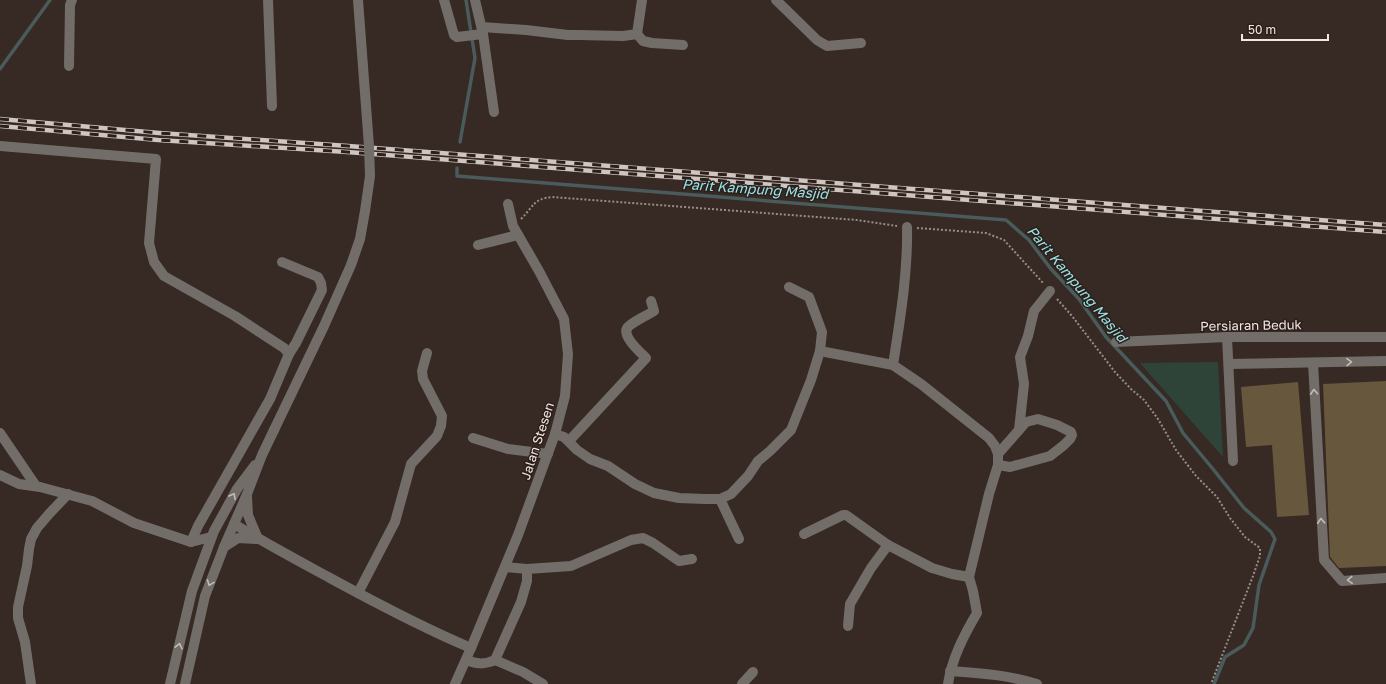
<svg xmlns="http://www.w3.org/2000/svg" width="1386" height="684" font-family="'Golos Text',sans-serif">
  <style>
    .green { fill: #2f4438 }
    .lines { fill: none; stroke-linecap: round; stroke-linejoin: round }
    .stream { stroke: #495b5b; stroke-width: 3.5 }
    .building { fill: #67573c }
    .path { stroke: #988d88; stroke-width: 2; stroke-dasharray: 2 2; stroke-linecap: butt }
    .minor { stroke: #726d68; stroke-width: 10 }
    .rail-casing { stroke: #cfc5c1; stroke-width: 4.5 }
    .rail { stroke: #2c1f1a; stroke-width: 3; stroke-dasharray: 9; stroke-linecap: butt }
    .minor-bridge { stroke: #726d68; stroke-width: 10 }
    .oneway { stroke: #c4bcb8 }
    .labels { text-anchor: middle; stroke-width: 3; stroke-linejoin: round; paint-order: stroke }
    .street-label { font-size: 13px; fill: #f0e7e3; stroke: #2c1f1a }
    .water-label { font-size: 14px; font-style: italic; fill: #98e4e9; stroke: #2c1f1a }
  </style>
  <rect width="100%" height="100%" fill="#372924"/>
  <!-- green -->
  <path class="green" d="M1218,362L1223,457L1140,363Z"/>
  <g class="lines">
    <!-- stream -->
    <g class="stream">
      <path d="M0,69L50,0"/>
      <path d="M460,142L475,58L466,0"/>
      <path d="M457,168V176L1006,220L1029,240L1051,269L1079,299L1106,337L1166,401L1183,433L1213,469L1244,508L1271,532L1275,539L1259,585L1253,628L1244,645L1225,657L1214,684"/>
    </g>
  </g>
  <!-- building -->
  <g class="building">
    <path d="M1386,381V566L1339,568L1330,557L1323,384Z"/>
    <path d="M1298,382L1309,515L1277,517L1272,445L1246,447L1241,387Z"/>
  </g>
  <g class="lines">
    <!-- path -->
    <g class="path">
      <path d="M521,219C534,206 533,199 552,197L857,220L897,226"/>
      <path d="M917,228L986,233L1004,240L1044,284"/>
      <path d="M1057,299L1072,316L1115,372L1131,389L1144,400L1158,419L1176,450L1196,476L1217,497L1230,518L1245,537L1260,548V556L1253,576L1211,684"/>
    </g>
    <!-- minor -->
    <g class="minor">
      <path d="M268,0L272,106"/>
      <path d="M444,0L454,35L457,37L483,34"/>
      <path d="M475,0L483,34L494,112"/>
      <path d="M776,0L817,40L827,46L861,43"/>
      <path d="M482,27L526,30L568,35H579L623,36L637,34L642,0"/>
      <path d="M637,34L643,41L652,43L683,45"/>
      <path d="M69,66L70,5L72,0"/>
      <path d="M0,146L156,159L149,243L154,262L164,276L235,316L284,348L289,354L270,399L198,526L191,542"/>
      <path d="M478,245L518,235"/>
      <path d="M282,262L318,277L321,283L322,290L296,343L289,354"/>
      <path d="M1227,337L1233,461"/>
      <path d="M1116,342L1227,337H1386"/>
      <path d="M820,351L893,365L921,384L989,438L995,446L998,454"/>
      <path d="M1313,363L1324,560L1342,581L1386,578"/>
      <path d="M1229,364L1386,361"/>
      <path d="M893,365C900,320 908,273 907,227"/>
      <path d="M1019,430L1024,384L1020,357L1028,336L1034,311L1050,291"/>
      <path d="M0,433L36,486"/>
      <path d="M555,434L564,437L577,450L590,459L608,466L635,484L654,493L679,498L705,499H720L731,494L748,476L758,461L770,451L791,430L811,380L820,351L822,332L809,297L789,287"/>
      <path d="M473,438L508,449L548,454"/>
      <path d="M569,441L646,358C640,352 619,334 629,326C636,320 646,316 654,311L651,301"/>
      <path d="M0,475L19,484L40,487L92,501L134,523L191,542L211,537"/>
      <path d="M247,497L248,515L258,539"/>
      <path d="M720,499L739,539"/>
      <path d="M234,524C265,543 297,560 330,578C376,603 423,628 471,648"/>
      <path d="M804,534L843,515H846L888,545L932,568L952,574L969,577"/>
      <path d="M224,547L238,538L256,539"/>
      <path d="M505,567L527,569L571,566L631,540L643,538L653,543L679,561L692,559"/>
      <path d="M358,593L395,522L411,464L437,436L441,426L442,416L423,379L422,371L427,353"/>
      <path d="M848,626L850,604L871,568L888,545"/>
      <path d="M466,660C477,664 484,665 495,660L521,602L527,581V569"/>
      <path d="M495,660L523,672L543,684"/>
      <path d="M950,671C980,673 1008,675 1037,684"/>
      <path d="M31,684L25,642L18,618V607L27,566L29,549L31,539L37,528L49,514L68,494"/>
      <path d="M170,684L192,591L214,531L237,489L255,465"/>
      <path d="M185,684L205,596L224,547L247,494L262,455L274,430"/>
      <path d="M455,684L471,648L518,535L555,434L565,396L568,354L564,319L539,271L513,226L508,204"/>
      <path d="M742,684L753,672"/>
      <path d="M948,684C952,658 964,635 977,613L973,591L969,577L989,494L998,465V454L1026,422L1038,419L1057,425L1071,432L1072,435L1070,439L1064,445L1050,456L1010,467L998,465"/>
    </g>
    <defs>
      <g id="rail">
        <path d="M0,119L159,133L348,146L1386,225"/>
        <path d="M0,126L158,140L347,152L1386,232"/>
      </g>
    </defs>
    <!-- rail casing -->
    <use href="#rail" class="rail-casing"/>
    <!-- rail -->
    <use href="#rail" class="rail"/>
    <!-- minor-bridge -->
    <path class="minor-bridge" d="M274,430L324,326L351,265L360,239L365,211L370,176L369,146L358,0"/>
  </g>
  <!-- one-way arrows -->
  <defs><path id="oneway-chevron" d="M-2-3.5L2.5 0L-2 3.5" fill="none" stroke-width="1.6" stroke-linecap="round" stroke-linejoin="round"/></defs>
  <g class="oneway">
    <use href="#oneway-chevron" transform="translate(1349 362) rotate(-1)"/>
    <use href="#oneway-chevron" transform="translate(1314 392) rotate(-93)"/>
    <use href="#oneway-chevron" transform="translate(233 496) rotate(-61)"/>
    <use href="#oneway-chevron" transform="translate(1321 521) rotate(-93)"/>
    <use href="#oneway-chevron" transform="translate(1350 580) rotate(177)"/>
    <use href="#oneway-chevron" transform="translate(210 583) rotate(111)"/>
    <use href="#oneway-chevron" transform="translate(179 646) rotate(-77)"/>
  </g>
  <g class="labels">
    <!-- street labels -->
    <g class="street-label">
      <text transform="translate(1251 325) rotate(-1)" y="5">Persiaran Beduk</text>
      <text transform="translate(537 441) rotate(-72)" y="5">Jalan Stesen</text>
    </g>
    <!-- water labels -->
    <g class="water-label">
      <text transform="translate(755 189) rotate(4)" y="5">Parit Kampung Masjid</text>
      <text transform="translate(1077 284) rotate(50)" y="5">Parit Kampung Masjid</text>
    </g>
  </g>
  <!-- scale -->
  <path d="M1242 34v6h86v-6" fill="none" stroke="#f0e7e3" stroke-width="2"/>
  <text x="1248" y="34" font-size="12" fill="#f0e7e3" stroke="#2c1f1a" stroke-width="3" paint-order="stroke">50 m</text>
</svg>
